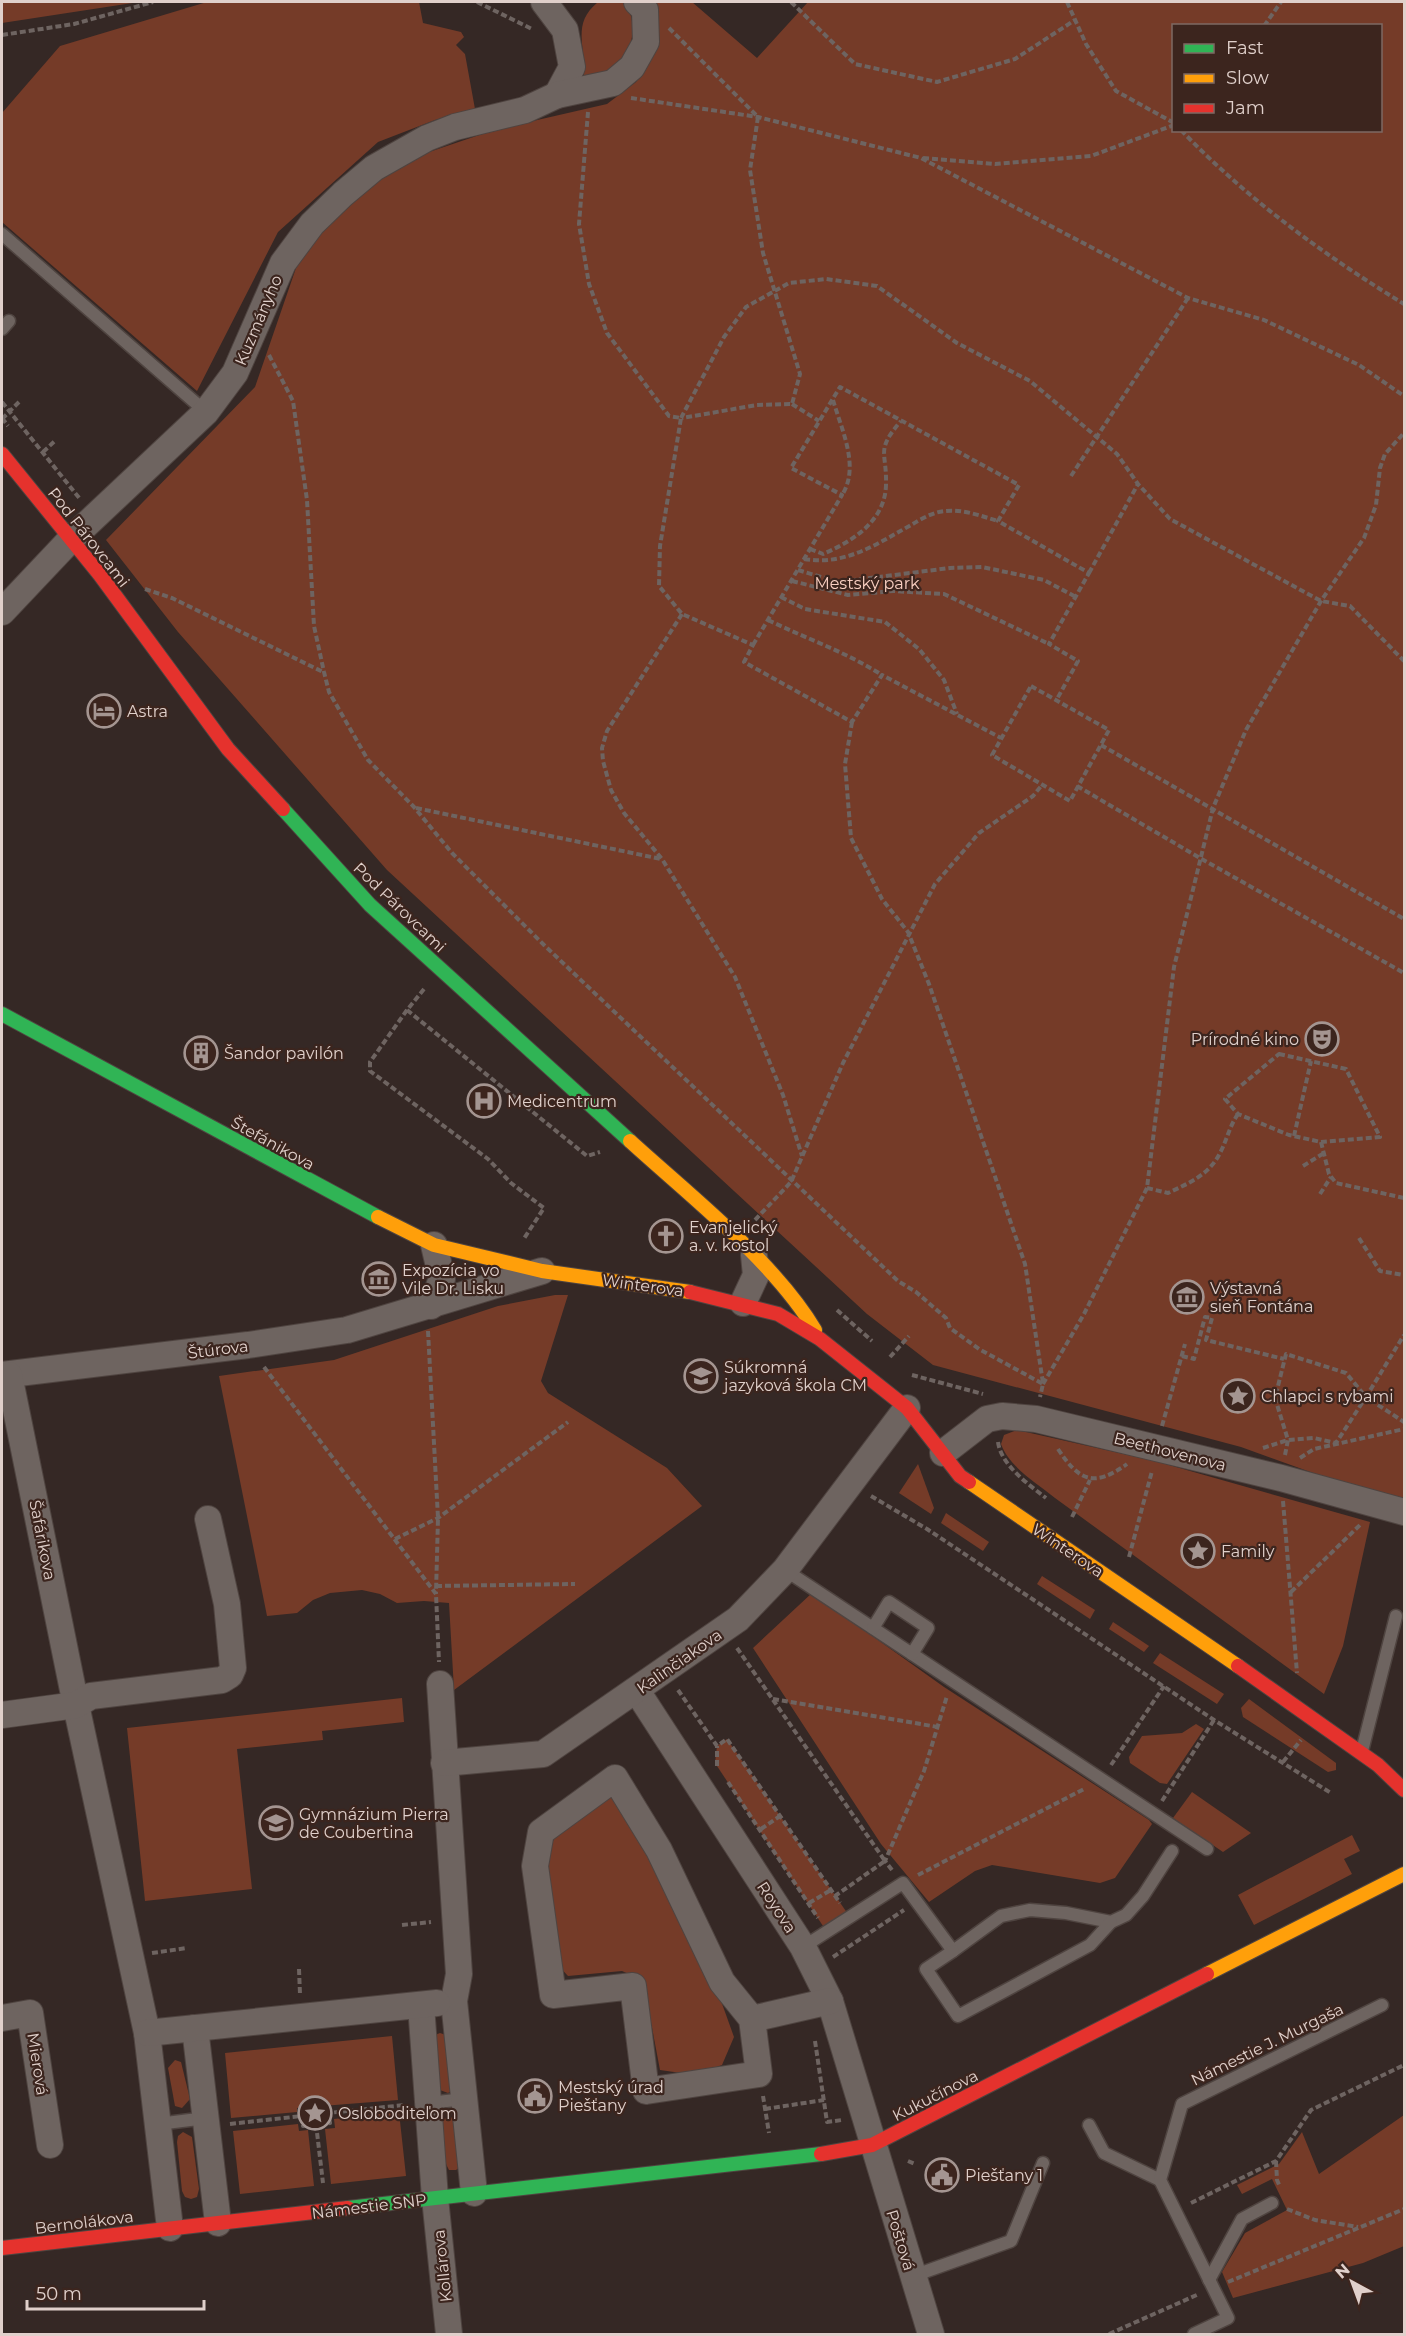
<svg xmlns="http://www.w3.org/2000/svg" width="1406" height="2336" font-family="Montserrat,sans-serif">
  <style>
    .green { fill: #753b28; fill-rule: evenodd }
    .lines { fill: none; stroke-linecap: round; stroke-linejoin: round }
    .lane-casing { stroke: #4f4440; stroke-width: 15 }
    .street-casing { stroke: #4f4440; stroke-width: 28 }
    .fast-casing { stroke: #4f4440; stroke-width: 16 }
    .slow-casing { stroke: #4f4440; stroke-width: 16 }
    .jam-casing { stroke: #4f4440; stroke-width: 16 }
    .path { stroke: #6e6461; stroke-width: 4; stroke-dasharray: 6 3; stroke-linecap: butt }
    .lane { stroke: #6e6460; stroke-width: 12 }
    .street { stroke: #6e6460; stroke-width: 26 }
    .fast { stroke: #30b455; stroke-width: 14 }
    .slow { stroke: #ff9f0a; stroke-width: 14 }
    .jam { stroke: #e5322d; stroke-width: 14 }
    .labels { text-anchor: middle; stroke-width: 4.5; stroke-linejoin: round; paint-order: stroke }
    .street-label { font-size: 16px; fill: #e0d0cb; stroke: #3c251e }
    .park-label { font-size: 16px; fill: #f9cfc1; stroke: #3c251e }
    .poi-label { font-size: 16px; fill: #e0d0cb; stroke: #3c251e; text-anchor: start }
  </style>
  <rect width="100%" height="100%" fill="#352825"/>
  <!-- green -->
  <g class="green">
    <path d="M2,2H139L2,23Z"/>
    <path d="M207,2H419L423,23L461,32L464,37L456,45L465,54L475,109L435,120L378,142L278,232L197,391L2,222V113L60,46Z"/>
    <path d="M598,2H625C640,26 633,62 603,73C598,75 590,75 584,75C586,46 571,24 598,2Z"/>
    <path d="M652,2H692L757,58L808,2H1404V1499L1366,1492L1241,1447L933,1365L867,1314L387,870L178,632L106,540L255,387L306,239L382,168L494,130L607,104L636,82L657,47L658,28ZM1174,26H1380V130H1174Z"/>
    <path d="M555,1295H568L541,1381L548,1393L667,1468L702,1506L454,1690L449,1603L424,1601L397,1603L380,1594L362,1590L330,1593L313,1600L297,1613L267,1616L219,1376L334,1360L498,1306Z"/>
    <path d="M1017,1430L1155,1461L1370,1522L1343,1646L1324,1694L1055,1498C1037,1483 1009,1467 1001,1444L1004,1435Z"/>
    <path d="M918,1464L934,1508L931,1514L899,1493Z"/>
    <path d="M946,1513L989,1542L983,1551L941,1523Z"/>
    <path d="M1042,1576L1095,1610L1090,1619L1037,1584Z"/>
    <path d="M812,1593L944,1687L1149,1820L1152,1824L1115,1878L1100,1883L992,1865L975,1871L929,1902L881,1844L753,1648Z"/>
    <path d="M1113,1622L1149,1646L1144,1652L1109,1629Z"/>
    <path d="M1160,1653L1224,1694L1217,1704L1153,1663Z"/>
    <path d="M402,1698L404,1722L322,1731L323,1740L237,1749L252,1889L145,1901L127,1728Z"/>
    <path d="M1249,1699L1336,1763V1770L1328,1772L1243,1717L1241,1708Z"/>
    <path d="M1196,1724L1204,1729L1167,1784L1160,1783L1130,1763L1129,1757L1142,1736L1182,1733Z"/>
    <path d="M727,1739L850,1917L827,1932L715,1763L717,1746Z"/>
    <path d="M614,1786L711,1973L734,2037L722,2065L695,2075L660,2070L643,1980L622,1971L568,1976L555,1962L541,1864L564,1820Z"/>
    <path d="M1192,1792L1251,1833L1223,1852L1173,1818Z"/>
    <path d="M1352,1835L1360,1851L1344,1859L1352,1874L1254,1925L1238,1895Z"/>
    <path d="M440,2033L446,2035L454,2089L448,2093L437,2089L435,2035Z"/>
    <path d="M392,2036L398,2100L297,2108V2112L231,2118L225,2053Z"/>
    <path d="M175,2060L181,2062L190,2099L182,2108L175,2106L168,2068Z"/>
    <path d="M399,2112L406,2176L331,2184L325,2129L335,2128L334,2119Z"/>
    <path d="M1404,2115V2246L1363,2263L1233,2298L1222,2272L1245,2233L1287,2210L1272,2179L1242,2194L1237,2185L1279,2164L1302,2132L1319,2174Z"/>
    <path d="M450,2117L456,2119L461,2166L456,2170H449C442,2158 438,2133 443,2119Z"/>
    <path d="M298,2124L299,2131L308,2130L314,2186L240,2194L233,2131Z"/>
    <path d="M183,2132L192,2137L199,2189L197,2197L191,2199L185,2197L182,2191L177,2142L178,2136Z"/>
  </g>
  <g class="lines">
    <defs>
      <g id="lane">
        <path d="M2,234L206,412"/>
        <path d="M2,329L9,321"/>
        <path d="M785,1570L1207,1849"/>
        <path d="M873,1628L889,1602L928,1628L912,1654"/>
        <path d="M1362,1751L1396,1616"/>
        <path d="M803,1947L903,1883L953,1951L1001,1916L1030,1910L1066,1913L1111,1922L1126,1915L1143,1896L1172,1851"/>
        <path d="M953,1951L926,1969L958,2016L1090,1945L1111,1922"/>
        <path d="M429,2103L464,2099"/>
        <path d="M158,2124L206,2118"/>
        <path d="M1089,2125L1104,2153L1160,2180"/>
        <path d="M913,2276L1011,2241L1043,2163"/>
        <path d="M1209,2280L1242,2219L1272,2203"/>
        <path d="M1194,2334L1228,2318L1160,2180L1182,2104L1382,2005"/>
      </g>
      <g id="street">
        <path d="M544,2L565,30L572,67L557,95"/>
        <path d="M2,612L71,539L206,412L235,373L283,263L312,224L343,194L374,168L427,138L455,127L525,110L557,95L613,83L632,67L646,42L645,10L637,2"/>
        <path d="M743,1303L756,1275L754,1255"/>
        <path d="M431,1306L442,1279L434,1245"/>
        <path d="M2,1375L248,1345L347,1330L542,1271"/>
        <path d="M9,1375L76,1705L147,2033L170,2228"/>
        <path d="M943,1453L987,1419L1002,1416L1036,1419L1281,1478L1404,1512"/>
        <path d="M440,1684L459,1974L454,2001L474,2193"/>
        <path d="M637,1691L803,1947L830,2001L931,2334"/>
        <path d="M2,1715L76,1705L91,1696L222,1680L230,1675L233,1668L227,1604L208,1519"/>
        <path d="M444,1763L543,1754L738,1619L785,1570L907,1408"/>
        <path d="M421,2005L435,2198L449,2334"/>
        <path d="M2,2018L30,2013L50,2145"/>
        <path d="M752,2019L722,1982L659,1850L615,1778L541,1832L535,1866L553,1995L633,1986L646,2091L759,2074L752,2019L830,2001"/>
        <path d="M195,2028L218,2223"/>
        <path d="M147,2033L437,2003"/>
      </g>
      <g id="fast">
        <path d="M283,809L370,905L630,1141"/>
        <path d="M2,1014L378,1217"/>
        <path d="M348,2208L821,2154"/>
      </g>
      <g id="slow">
        <path d="M630,1141C689,1195 774,1261 815,1330"/>
        <path d="M378,1217L434,1245L542,1271L690,1292"/>
        <path d="M969,1482L1238,1666"/>
        <path d="M1207,1974L1404,1874"/>
      </g>
      <g id="jam">
        <path d="M2,454L100,575L228,749L283,809"/>
        <path d="M690,1292L778,1314L820,1339L907,1408L960,1476L969,1482"/>
        <path d="M1238,1666L1378,1765L1404,1790"/>
        <path d="M821,2154L872,2145L1207,1974"/>
        <path d="M2,2248L348,2208"/>
      </g>
    </defs>
    <!-- lane casing -->
    <use href="#lane" class="lane-casing"/>
    <!-- street casing -->
    <use href="#street" class="street-casing"/>
    <!-- fast casing -->
    <use href="#fast" class="fast-casing"/>
    <!-- slow casing -->
    <use href="#slow" class="slow-casing"/>
    <!-- jam casing -->
    <use href="#jam" class="jam-casing"/>
    <!-- path -->
    <g class="path">
      <path d="M477,2L532,29"/>
      <path d="M791,2L855,64L937,82L1015,59L1075,20"/>
      <path d="M1067,2L1086,44L1116,91L1174,123"/>
      <path d="M1264,26L1281,2"/>
      <path d="M669,28L758,117L750,170L763,253L800,374L792,404L757,405L682,418"/>
      <path d="M2,35L74,24L153,2"/>
      <path d="M631,98L758,117L921,158L1188,298L1264,320L1359,365L1404,396"/>
      <path d="M588,112L579,224L589,284L607,333L669,416L681,418L660,546L659,586L682,614L753,645L744,662L852,722L882,675L1001,738"/>
      <path d="M1181,130C1247,199 1324,255 1404,304"/>
      <path d="M923,158L995,164L1091,156L1174,125"/>
      <path d="M269,355L293,401L307,500L314,626L324,672L329,692L368,760L414,807L452,853L544,945L898,1281L916,1292L946,1318L950,1328L979,1349L1043,1384L1040,1397"/>
      <path d="M833,400C842,431 860,467 842,495"/>
      <path d="M2,402L80,499"/>
      <path d="M792,404L819,421"/>
      <path d="M2,418L8,426"/>
      <path d="M681,418L724,337L746,307L789,283L826,279L877,286L957,343L1030,381L1117,454L1138,484L1170,519L1321,601L1350,606L1404,661"/>
      <path d="M2,419L21,400"/>
      <path d="M43,452L56,440"/>
      <path d="M1071,476L1188,298"/>
      <path d="M810,549L823,554C853,541 885,521 886,485C887,451 875,451 901,421"/>
      <path d="M804,559C845,566 877,544 911,525C921,519 933,512 945,511C963,509 981,516 998,521"/>
      <path d="M798,570L838,582L950,568L982,567L1044,580L1076,597"/>
      <path d="M1089,573L1138,484"/>
      <path d="M792,581L848,595L893,591L944,594L1049,644"/>
      <path d="M145,589L172,598L323,672"/>
      <path d="M781,597L805,609L885,622L919,649L944,680L957,714"/>
      <path d="M682,614L607,731L602,748L603,761L611,790L624,813L662,859L735,977L783,1095L802,1156"/>
      <path d="M768,620C807,639 846,652 882,675"/>
      <path d="M753,645L842,495L791,468L840,387L1019,485L998,521L1089,573L1049,644L1078,661L1057,699"/>
      <path d="M1031,686L1109,730L1070,801L992,755Z"/>
      <path d="M852,722L845,764L851,838L882,899L908,932L929,984L1025,1264L1043,1383"/>
      <path d="M1101,745L1404,919"/>
      <path d="M1077,786L1200,858L1404,973"/>
      <path d="M416,808L661,859"/>
      <path d="M424,989L407,1010L587,1156L600,1152"/>
      <path d="M407,1010L370,1062V1071L488,1159L511,1183L544,1208L523,1240"/>
      <path d="M1279,1054L1346,1069L1380,1137L1321,1142L1289,1135L1238,1114L1225,1099Z"/>
      <path d="M1294,1136L1311,1061"/>
      <path d="M1321,1142L1329,1174L1336,1183L1404,1198"/>
      <path d="M1303,1166L1324,1153"/>
      <path d="M1147,1188L1168,1193C1189,1183 1209,1175 1220,1153C1227,1140 1229,1127 1238,1114"/>
      <path d="M1320,1194L1331,1177"/>
      <path d="M755,1220L791,1182L843,1063L935,884L979,833L1033,796L1042,785"/>
      <path d="M1359,1238L1380,1271L1404,1275"/>
      <path d="M837,1310L872,1341"/>
      <path d="M428,1331L438,1518L436,1593"/>
      <path d="M1182,1356L1194,1359L1205,1317L1212,1318L1206,1340L1284,1359"/>
      <path d="M890,1357L909,1336"/>
      <path d="M264,1367L436,1594L439,1662"/>
      <path d="M912,1375L983,1394"/>
      <path d="M1043,1384L1084,1314L1147,1188L1174,967L1213,808L1246,730L1321,601L1364,538L1376,505L1380,468L1385,454L1404,433"/>
      <path d="M1162,1426L1185,1344"/>
      <path d="M998,1442C1001,1465 1028,1484 1046,1498"/>
      <path d="M1263,1448L1288,1440L1314,1438L1336,1443L1366,1397L1404,1422"/>
      <path d="M1058,1449C1079,1481 1094,1488 1127,1464"/>
      <path d="M1285,1455L1288,1440L1275,1398L1286,1354L1346,1373L1366,1397L1404,1335"/>
      <path d="M1300,1458L1314,1449L1404,1429"/>
      <path d="M871,1496L927,1529L1214,1720L1331,1793"/>
      <path d="M1283,1501L1297,1673"/>
      <path d="M1072,1517L1090,1480"/>
      <path d="M395,1539L438,1518L568,1422"/>
      <path d="M1129,1557L1152,1471"/>
      <path d="M436,1586L575,1584"/>
      <path d="M1291,1592L1361,1524"/>
      <path d="M737,1648L885,1861L835,1896"/>
      <path d="M678,1690L717,1746L727,1739L840,1903"/>
      <path d="M773,1699L938,1727"/>
      <path d="M1283,1762L1301,1740"/>
      <path d="M1111,1765L1164,1686"/>
      <path d="M717,1766V1746"/>
      <path d="M728,1782L818,1918"/>
      <path d="M1162,1801L1214,1720"/>
      <path d="M761,1829L780,1816"/>
      <path d="M892,1870L885,1861L924,1771L947,1696"/>
      <path d="M918,1875L1084,1789"/>
      <path d="M809,1903L831,1890"/>
      <path d="M402,1925L431,1922"/>
      <path d="M152,1953L187,1948"/>
      <path d="M833,1957L904,1910"/>
      <path d="M299,1969L300,1994"/>
      <path d="M815,2041L827,2122L842,2120"/>
      <path d="M763,2096L769,2133"/>
      <path d="M765,2109L824,2100"/>
      <path d="M230,2124L302,2116L303,2126L330,2123L328,2113L405,2105"/>
      <path d="M316,2124L323,2183"/>
      <path d="M908,2161L915,2164"/>
      <path d="M1276,2161L1277,2180L1280,2187"/>
      <path d="M1191,2203L1276,2161L1311,2110L1404,2065"/>
      <path d="M1287,2209L1315,2220L1358,2227"/>
      <path d="M1228,2282L1404,2209"/>
      <path d="M1109,2334L1199,2294"/>
    </g>
    <!-- lane -->
    <use href="#lane" class="lane"/>
    <!-- street -->
    <use href="#street" class="street"/>
    <!-- fast -->
    <use href="#fast" class="fast"/>
    <!-- slow -->
    <use href="#slow" class="slow"/>
    <!-- jam -->
    <use href="#jam" class="jam"/>
  </g>
  <!-- icons -->
  <defs>
    <symbol id="hotel-ring" viewBox="-11 -11 22 22"><circle r="9.5" fill="#3c251e" stroke="#a49591" stroke-width="1.5"/><path d="M-6-4.5h1.5V1H6V5H4.5V3h-9V5H-6ZM-4 0a1.8 1.8 0 1 1 3.6 0ZM.5 0V-2.5h3Q6-2.5 6 0Z" fill="#a49591"/></symbol>
    <symbol id="theatre-ring" viewBox="-11 -11 22 22"><circle r="9.5" fill="#3c251e" stroke="#a49591" stroke-width="1.5"/><path d="M-5-5.5Q0-4 5-5.5V0Q5 5 0 6Q-5 5-5 0ZM-3.3-2.5H-1v1.5H-3.3ZM1-2.5H3.3v1.5H1ZM-2.8 1Q0 5.5 2.8 1Z" fill="#a49591"/></symbol>
    <symbol id="building-ring" viewBox="-11 -11 22 22"><circle r="9.5" fill="#3c251e" stroke="#a49591" stroke-width="1.5"/><path d="M-4-6H4V6H1V3H-1V6H-4ZM-2.5-4.3h1.7v1.8h-1.7ZM.8-4.3h1.7v1.8H.8ZM-2.5-1h1.7V.8h-1.7ZM.8-1h1.7V.8H.8Z" fill="#a49591"/></symbol>
    <symbol id="hospital-ring" viewBox="-11 -11 22 22"><circle r="9.5" fill="#3c251e" stroke="#a49591" stroke-width="1.5"/><path d="M-5-5h3v3.5h4V-5h3V5h-3V1.5h-4V5h-3Z" fill="#a49591"/></symbol>
    <symbol id="church-ring" viewBox="-11 -11 22 22"><circle r="9.5" fill="#3c251e" stroke="#a49591" stroke-width="1.5"/><path d="M-1.2-6h2.4v3.5h3.3v2.4h-3.3V6h-2.4V-.1h-3.3v-2.4h3.3Z" fill="#a49591"/></symbol>
    <symbol id="museum-ring" viewBox="-11 -11 22 22"><circle r="9.5" fill="#3c251e" stroke="#a49591" stroke-width="1.5"/><path d="M0-6L6-3V-2H-6V-3ZM-5-1h2V3h-2ZM-1-1h2V3h-2ZM3-1h2V3H3ZM-6 4H6V6H-6Z" fill="#a49591"/></symbol>
    <symbol id="school-ring" viewBox="-11 -11 22 22"><circle r="9.5" fill="#3c251e" stroke="#a49591" stroke-width="1.5"/><path d="M0-5L7-2L0 1L-7-2ZM-4 1L0 2.5L4 1V4Q0 6-4 4Z" fill="#a49591"/></symbol>
    <symbol id="sight-ring" viewBox="-11 -11 22 22"><circle r="9.5" fill="#3c251e" stroke="#a49591" stroke-width="1.5"/><path d="M0-6L1.8-2.2L6-1.7L2.9 1.2L3.7 5.4L0 3.3L-3.7 5.4L-2.9 1.2L-6-1.7L-1.8-2.2Z" fill="#a49591"/></symbol>
    <symbol id="university-ring" viewBox="-11 -11 22 22"><circle r="9.5" fill="#3c251e" stroke="#a49591" stroke-width="1.5"/><path d="M0-5L7-2L0 1L-7-2ZM-4 1L0 2.5L4 1V4Q0 6-4 4Z" fill="#a49591"/></symbol>
    <symbol id="civic-ring" viewBox="-11 -11 22 22"><circle r="9.5" fill="#3c251e" stroke="#a49591" stroke-width="1.5"/><path d="M-.6-6.5H3V-4.5H.6V-3L4-1V1h2V6H-6V1h2V-1L-.6-3ZM-1.2 2.5V6h2.4V2.5Z" fill="#a49591"/></symbol>
  </defs>
  <g fill-rule="evenodd">
    <use href="#hotel-ring" x="85" y="692" width="38" height="38"/>
    <use href="#theatre-ring" x="1303" y="1020" width="38" height="38"/>
    <use href="#building-ring" x="182" y="1034" width="38" height="38"/>
    <use href="#hospital-ring" x="465" y="1082" width="38" height="38"/>
    <use href="#church-ring" x="647" y="1217" width="38" height="38"/>
    <use href="#museum-ring" x="360" y="1260" width="38" height="38"/>
    <use href="#museum-ring" x="1168" y="1278" width="38" height="38"/>
    <use href="#school-ring" x="682" y="1357" width="38" height="38"/>
    <use href="#sight-ring" x="1219" y="1377" width="38" height="38"/>
    <use href="#sight-ring" x="1179" y="1532" width="38" height="38"/>
    <use href="#university-ring" x="257" y="1804" width="38" height="38"/>
    <use href="#civic-ring" x="516" y="2077" width="38" height="38"/>
    <use href="#sight-ring" x="296" y="2094" width="38" height="38"/>
    <use href="#civic-ring" x="923" y="2156" width="38" height="38"/>
  </g>
  <g class="labels">
    <!-- street labels -->
    <g class="street-label">
      <text transform="translate(258 320) rotate(-67)" y="6">Kuzmányho</text>
      <text transform="translate(89 537) rotate(52)" y="6">Pod Párovcami</text>
      <text transform="translate(400 907) rotate(44)" y="6">Pod Párovcami</text>
      <text transform="translate(273 1143) rotate(29)" y="6">Štefánikova</text>
      <text transform="translate(643 1285) rotate(8)" y="6">Winterova</text>
      <text transform="translate(218 1349) rotate(-7)" y="6">Štúrova</text>
      <text transform="translate(1170 1451) rotate(14)" y="6">Beethovenova</text>
      <text transform="translate(43 1540) rotate(79)" y="6">Šafárikova</text>
      <text transform="translate(1068 1550) rotate(34)" y="6">Winterova</text>
      <text transform="translate(679 1661) rotate(-35)" y="6">Kalinčiakova</text>
      <text transform="translate(777 1907) rotate(57)" y="6">Royova</text>
      <text transform="translate(1267 2044) rotate(-26)" y="6">Námestie J. Murgaša</text>
      <text transform="translate(38 2064) rotate(81)" y="6">Mierová</text>
      <text transform="translate(935 2095) rotate(-27)" y="6">Kukučínova</text>
      <text transform="translate(369 2206) rotate(-7)" y="6">Námestie SNP</text>
      <text transform="translate(84 2222) rotate(-7)" y="6">Bernolákova</text>
      <text transform="translate(901 2240) rotate(73)" y="6">Poštová</text>
      <text transform="translate(442 2266) rotate(-96)" y="6">Kollárova</text>
    </g>
    <!-- park labels -->
    <g class="park-label">
      <text x="867" y="589">Mestský park</text>
    </g>
    <!-- poi labels -->
    <g class="poi-label">
      <text x="127" y="717">Astra</text>
      <text x="1299" y="1045" text-anchor="end">Prírodné kino</text>
      <text x="224" y="1059">Šandor pavilón</text>
      <text x="507" y="1107">Medicentrum</text>
      <text x="689" y="1233">Evanjelický<tspan x="689" dy="18">a. v. kostol</tspan></text>
      <text x="402" y="1276">Expozícia vo<tspan x="402" dy="18">Vile Dr. Lisku</tspan></text>
      <text x="1210" y="1294">Výstavná<tspan x="1210" dy="18">sieň Fontána</tspan></text>
      <text x="724" y="1373">Súkromná<tspan x="724" dy="18">jazyková škola CM</tspan></text>
      <text x="1261" y="1402">Chlapci s rybami</text>
      <text x="1221" y="1557">Family</text>
      <text x="299" y="1820">Gymnázium Pierra<tspan x="299" dy="18">de Coubertina</tspan></text>
      <text x="558" y="2093">Mestský úrad<tspan x="558" dy="18">Piešťany</tspan></text>
      <text x="338" y="2119">Osloboditeľom</text>
      <text x="965" y="2181">Piešťany 1</text>
    </g>
  </g>
  <!-- border -->
  <rect width="1406" height="2336" fill="none" stroke="#e0d0cb" stroke-width="6"/>
  <!-- legend -->
  <rect x="1172" y="24" width="210" height="108" fill="#3c251e" stroke="#7e6963" stroke-width="1.5"/>
  <rect x="1184" y="44" width="30" height="9" fill="#30b455" stroke="#7e6963" stroke-width="1.5"/>
  <text x="1226" y="54" font-size="18" fill="#e0d0cb">Fast</text>
  <rect x="1184" y="74" width="30" height="9" fill="#ff9f0a" stroke="#7e6963" stroke-width="1.5"/>
  <text x="1226" y="84" font-size="18" fill="#e0d0cb">Slow</text>
  <rect x="1184" y="104" width="30" height="9" fill="#e5322d" stroke="#7e6963" stroke-width="1.5"/>
  <text x="1226" y="114" font-size="18" fill="#e0d0cb">Jam</text>
  <!-- north arrow -->
  <g transform="translate(1352 2282) rotate(319)" stroke="#3c251e" stroke-width="4.5" paint-order="stroke">
  <path d="M0-4.5L10 22L0 15L-10 22Z" fill="#e0d0cb"/>
  <text y="-9" font-size="16" font-weight="bold" text-anchor="middle" fill="#e0d0cb">N</text>
  </g>
  <!-- scale -->
  <path d="M27 2300v9h177v-9" fill="none" stroke="#e0d0cb" stroke-width="3"/>
  <text x="36" y="2300" font-size="18" fill="#e0d0cb" stroke="#3c251e" stroke-width="4.5" paint-order="stroke">50 m</text>
</svg>
